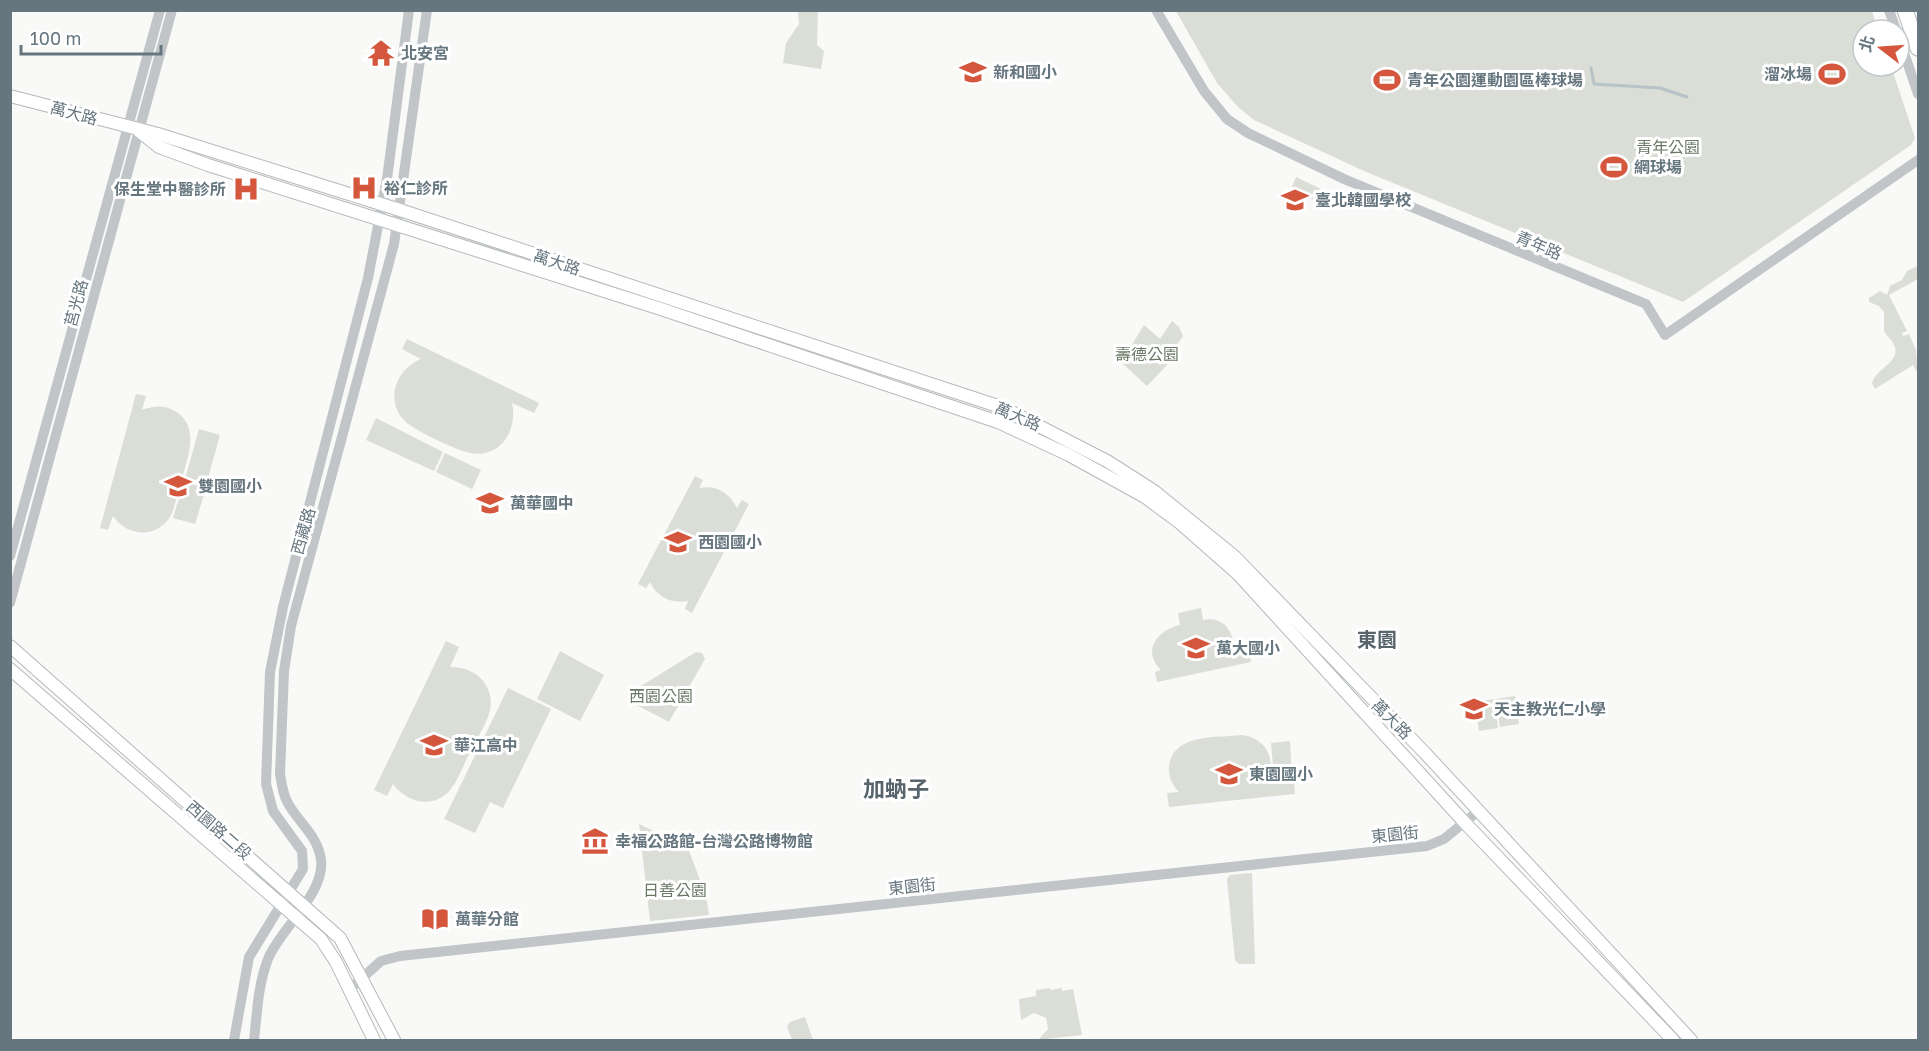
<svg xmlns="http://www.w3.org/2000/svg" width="1929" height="1051" font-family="'Golos Text','Noto Sans TC',sans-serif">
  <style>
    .green { fill: #daded7 }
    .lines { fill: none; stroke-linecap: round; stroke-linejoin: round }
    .stream { stroke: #b8c3c7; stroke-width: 3 }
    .major-casing { stroke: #b4b9bc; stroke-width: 14 }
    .highway-casing { stroke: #b4b8bb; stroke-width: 17 }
    .minor { stroke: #c1c5c8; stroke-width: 10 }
    .major { stroke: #fff; stroke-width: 12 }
    .highway { stroke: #fff; stroke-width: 15 }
    .labels { text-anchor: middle; stroke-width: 6; stroke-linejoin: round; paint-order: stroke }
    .poi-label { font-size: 16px; font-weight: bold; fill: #66767f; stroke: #fff; text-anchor: start }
    .street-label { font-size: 16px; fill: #66767f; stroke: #fff }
    .park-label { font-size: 16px; fill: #6a7865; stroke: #fff }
    .quarter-label { font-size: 20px; font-weight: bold; fill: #58646b; stroke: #fff }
    .district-label { font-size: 22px; font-weight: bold; fill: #58646b; stroke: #fff }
  </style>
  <rect width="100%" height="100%" fill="#f9f9f7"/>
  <!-- green -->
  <g class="green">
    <path d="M798,11H818L817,45L824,51L821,69L783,63L786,43L799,24Z"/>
    <path d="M1176,11H1872L1878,30H1863V66H1891L1915,138L1911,145L1683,302L1364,171L1254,120L1237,106L1217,83Z"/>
    <path d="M1296,177L1323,190L1325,194L1323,202L1308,198L1292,187Z"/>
    <path d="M1918,266V279L1889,295L1907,331L1902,333L1903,336L1909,334L1916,350L1918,374L1913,365L1875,389L1872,383C1876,368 1904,361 1893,343C1891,338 1886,336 1884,331V312L1879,306L1869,302V298L1880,291L1887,295L1890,286L1902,280L1907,271Z"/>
    <path d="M1172,321L1179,327L1183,336L1172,352L1167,365L1147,386L1121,362L1144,325L1160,339Z"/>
    <path d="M407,339L539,403L534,413L512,403C518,429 501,459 470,453C456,450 418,432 407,423C383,402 396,369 421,359L402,349Z"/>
    <path d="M136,394L146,396L142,410C153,406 162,405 173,410C203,425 186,462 180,485C176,496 175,511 168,520C152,539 126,535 113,516L108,530L100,528Z"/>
    <path d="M376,418L443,452L434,471L366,440Z"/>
    <path d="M199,429L220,435L206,485L185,479Z"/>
    <path d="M445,453L481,470L472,489L436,472Z"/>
    <path d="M695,476L703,480L699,488C716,485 729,492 737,508L742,500L749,504L692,613L685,609L688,601C671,604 657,597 650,582L646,588L638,584Z"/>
    <path d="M184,482L206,488L195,524L173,518Z"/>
    <path d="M1201,608L1203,620C1226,615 1238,637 1231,656L1249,652L1251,662L1157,682L1155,672L1161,670C1141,650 1158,630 1180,625L1178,613Z"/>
    <path d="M446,641L459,647L450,667C474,666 495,684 490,710C487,724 476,739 470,752C464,764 459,778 451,789C434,810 407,803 393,784L387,796L374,790Z"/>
    <path d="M560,651L604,675L580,721L537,699Z"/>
    <path d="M696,652L702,653L705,659L669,722L629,701L628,694Z"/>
    <path d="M508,688L551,709L503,808L490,802L475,833L444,819Z"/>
    <path d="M1515,696L1519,724L1500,727L1495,699Z"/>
    <path d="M1494,699L1498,728L1479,731L1475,702Z"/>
    <path d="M1242,735C1267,738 1278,762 1266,783L1294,780L1295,794L1169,807L1167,793L1179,792C1172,785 1168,776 1169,766C1173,733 1218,738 1242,735Z"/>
    <path d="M1290,741L1292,777L1274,778L1271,743Z"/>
    <path d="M639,824L688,848L706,896L709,915L650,921Z"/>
    <path d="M1252,873L1255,964H1239L1235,960L1227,879L1230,875Z"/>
    <path d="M1050,988L1051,990L1062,988V991L1073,989L1082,1035L1038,1040L1048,1029L1046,1018L1034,1013L1021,1020L1019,999L1036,996V990Z"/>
    <path d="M805,1017L813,1040H792L787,1027L790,1022Z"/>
  </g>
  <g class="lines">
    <!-- stream -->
    <path class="stream" d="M1591,68L1594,84L1660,88L1687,97"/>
    <defs>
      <g id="major">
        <path d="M10,96L158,134L400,210L1004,408L1107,461L1154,491L1235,557L1425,753L1691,1040"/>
        <path d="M139,131L159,147L208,165L658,308L998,422L1069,455L1145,497L1180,523L1238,574L1466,824L1673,1040"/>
        <path d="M10,646L340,938L394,1040"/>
        <path d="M10,669L321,939L336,962L374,1040"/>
      </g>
      <path id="highway" d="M1905,10L1918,48"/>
    </defs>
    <!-- major casing -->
    <use href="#major" class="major-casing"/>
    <!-- highway casing -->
    <use href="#highway" class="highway-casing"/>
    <!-- minor -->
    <g class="minor">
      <path d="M1156,10L1204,91L1227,119L1248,133L1344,179L1646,304L1665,335L1918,160"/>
      <path d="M1889,10L1896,30"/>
      <path d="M1899,38L1918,94"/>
      <path d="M10,556L160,10"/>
      <path d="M10,603L172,10"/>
      <path d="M350,989L381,961L400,956L1427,846L1444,839L1477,812"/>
      <path d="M234,1040L249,957L303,869L302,851L273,811L266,784L270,672L283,607L368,278L387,179L409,10"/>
      <path d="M254,1040C257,1014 258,984 268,959C280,929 325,894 321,860C318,836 300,824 289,805C283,796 282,785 280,774L284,671L291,626L394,244L427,10"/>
    </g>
    <!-- major -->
    <use href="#major" class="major"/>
    <!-- highway -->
    <use href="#highway" class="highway"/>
  </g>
  <!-- icons -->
  <defs>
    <symbol id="temple-bare" viewBox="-9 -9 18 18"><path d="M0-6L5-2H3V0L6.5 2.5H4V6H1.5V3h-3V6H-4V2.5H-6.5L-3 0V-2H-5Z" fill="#d4573d" stroke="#fff" stroke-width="2.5" paint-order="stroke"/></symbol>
    <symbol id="school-bare" viewBox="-9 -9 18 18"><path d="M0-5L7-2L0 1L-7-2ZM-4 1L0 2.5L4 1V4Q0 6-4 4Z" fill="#d4573d" stroke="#fff" stroke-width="2.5" paint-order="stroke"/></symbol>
    <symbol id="stadium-bare" viewBox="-9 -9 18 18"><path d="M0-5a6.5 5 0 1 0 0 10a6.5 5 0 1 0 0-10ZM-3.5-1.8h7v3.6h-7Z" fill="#d4573d" stroke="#fff" stroke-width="2.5" paint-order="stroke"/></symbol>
    <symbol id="hospital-bare" viewBox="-9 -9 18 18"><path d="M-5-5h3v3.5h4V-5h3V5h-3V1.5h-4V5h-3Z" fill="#d4573d" stroke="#fff" stroke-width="2.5" paint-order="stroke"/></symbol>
    <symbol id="museum-bare" viewBox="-9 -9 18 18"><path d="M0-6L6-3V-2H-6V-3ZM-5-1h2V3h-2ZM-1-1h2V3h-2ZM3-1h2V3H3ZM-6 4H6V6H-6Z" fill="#d4573d" stroke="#fff" stroke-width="2.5" paint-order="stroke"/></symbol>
    <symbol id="library-bare" viewBox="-9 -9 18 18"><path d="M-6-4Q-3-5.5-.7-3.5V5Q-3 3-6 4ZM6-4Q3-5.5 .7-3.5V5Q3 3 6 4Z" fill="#d4573d" stroke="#fff" stroke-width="2.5" paint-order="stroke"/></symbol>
  </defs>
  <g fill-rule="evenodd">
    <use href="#temple-bare" x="362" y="34" width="38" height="38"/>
    <use href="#school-bare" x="954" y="53" width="38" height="38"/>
    <use href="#stadium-bare" x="1813" y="55" width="38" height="38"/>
    <use href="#stadium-bare" x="1368" y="61" width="38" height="38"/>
    <use href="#stadium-bare" x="1595" y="148" width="38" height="38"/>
    <use href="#hospital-bare" x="345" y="169" width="38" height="38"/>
    <use href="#hospital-bare" x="227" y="170" width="38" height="38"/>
    <use href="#school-bare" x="1276" y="181" width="38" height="38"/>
    <use href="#school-bare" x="159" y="467" width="38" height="38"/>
    <use href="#school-bare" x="471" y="484" width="38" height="38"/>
    <use href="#school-bare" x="659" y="523" width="38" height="38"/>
    <use href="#school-bare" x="1177" y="629" width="38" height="38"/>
    <use href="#school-bare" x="1455" y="690" width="38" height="38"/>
    <use href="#school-bare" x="415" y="726" width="38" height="38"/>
    <use href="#school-bare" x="1210" y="755" width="38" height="38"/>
    <use href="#museum-bare" x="576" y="822" width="38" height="38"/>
    <use href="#library-bare" x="416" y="900" width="38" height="38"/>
  </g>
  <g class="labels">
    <!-- poi labels -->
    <g class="poi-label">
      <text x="401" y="59">北安宮</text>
      <text x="993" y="78">新和國小</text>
      <text x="1812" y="80" text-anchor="end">溜冰場</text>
      <text x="1407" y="86">青年公園運動園區棒球場</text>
      <text x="1634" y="173">網球場</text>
      <text x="384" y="194">裕仁診所</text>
      <text x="226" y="195" text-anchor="end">保生堂中醫診所</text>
      <text x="1315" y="206">臺北韓國學校</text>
      <text x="198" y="492">雙園國小</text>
      <text x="510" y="509">萬華國中</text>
      <text x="698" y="548">西園國小</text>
      <text x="1216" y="654">萬大國小</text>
      <text x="1494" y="715">天主教光仁小學</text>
      <text x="454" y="751">華江高中</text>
      <text x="1249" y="780">東園國小</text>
      <text x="615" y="847">幸福公路館-台灣公路博物館</text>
      <text x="455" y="925">萬華分館</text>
    </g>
    <!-- street labels -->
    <g class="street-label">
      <text transform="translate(74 113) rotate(15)" y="6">萬大路</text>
      <text transform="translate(1539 245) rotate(23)" y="6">青年路</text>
      <text transform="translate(557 262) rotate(18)" y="6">萬大路</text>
      <text transform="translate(76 303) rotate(-75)" y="6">莒光路</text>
      <text transform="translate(1018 416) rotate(23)" y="6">萬大路</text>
      <text transform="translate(303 531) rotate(-74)" y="6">西藏路</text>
      <text transform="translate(1392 719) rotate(45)" y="6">萬大路</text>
      <text transform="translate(219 830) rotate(41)" y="6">西園路二段</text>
      <text transform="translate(1395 834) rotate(-6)" y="6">東園街</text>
      <text transform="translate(912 886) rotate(-6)" y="6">東園街</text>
    </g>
    <!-- park labels -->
    <g class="park-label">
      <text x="1668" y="153">青年公園</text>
      <text x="1147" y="360">壽德公園</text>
      <text x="661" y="702">西園公園</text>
      <text x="675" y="896">日善公園</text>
    </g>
    <!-- quarter labels -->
    <g class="quarter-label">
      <text x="1377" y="647">東園</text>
    </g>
    <!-- district labels -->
    <g class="district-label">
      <text x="896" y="797">加蚋子</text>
    </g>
  </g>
  <!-- border -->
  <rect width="1929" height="1051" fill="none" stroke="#66767f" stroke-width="24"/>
  <!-- north arrow -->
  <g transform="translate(1881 48) rotate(287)"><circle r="28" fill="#ffffff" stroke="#c2c8cc" stroke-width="1.5"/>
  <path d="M0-4.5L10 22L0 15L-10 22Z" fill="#d4573d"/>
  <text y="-9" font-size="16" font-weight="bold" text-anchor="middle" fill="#66767f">北</text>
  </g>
  <!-- scale -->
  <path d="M21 45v9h140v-9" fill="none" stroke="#66767f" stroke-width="3"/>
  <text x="30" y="45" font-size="18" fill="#66767f" stroke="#ffffff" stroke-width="4.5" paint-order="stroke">100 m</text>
</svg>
